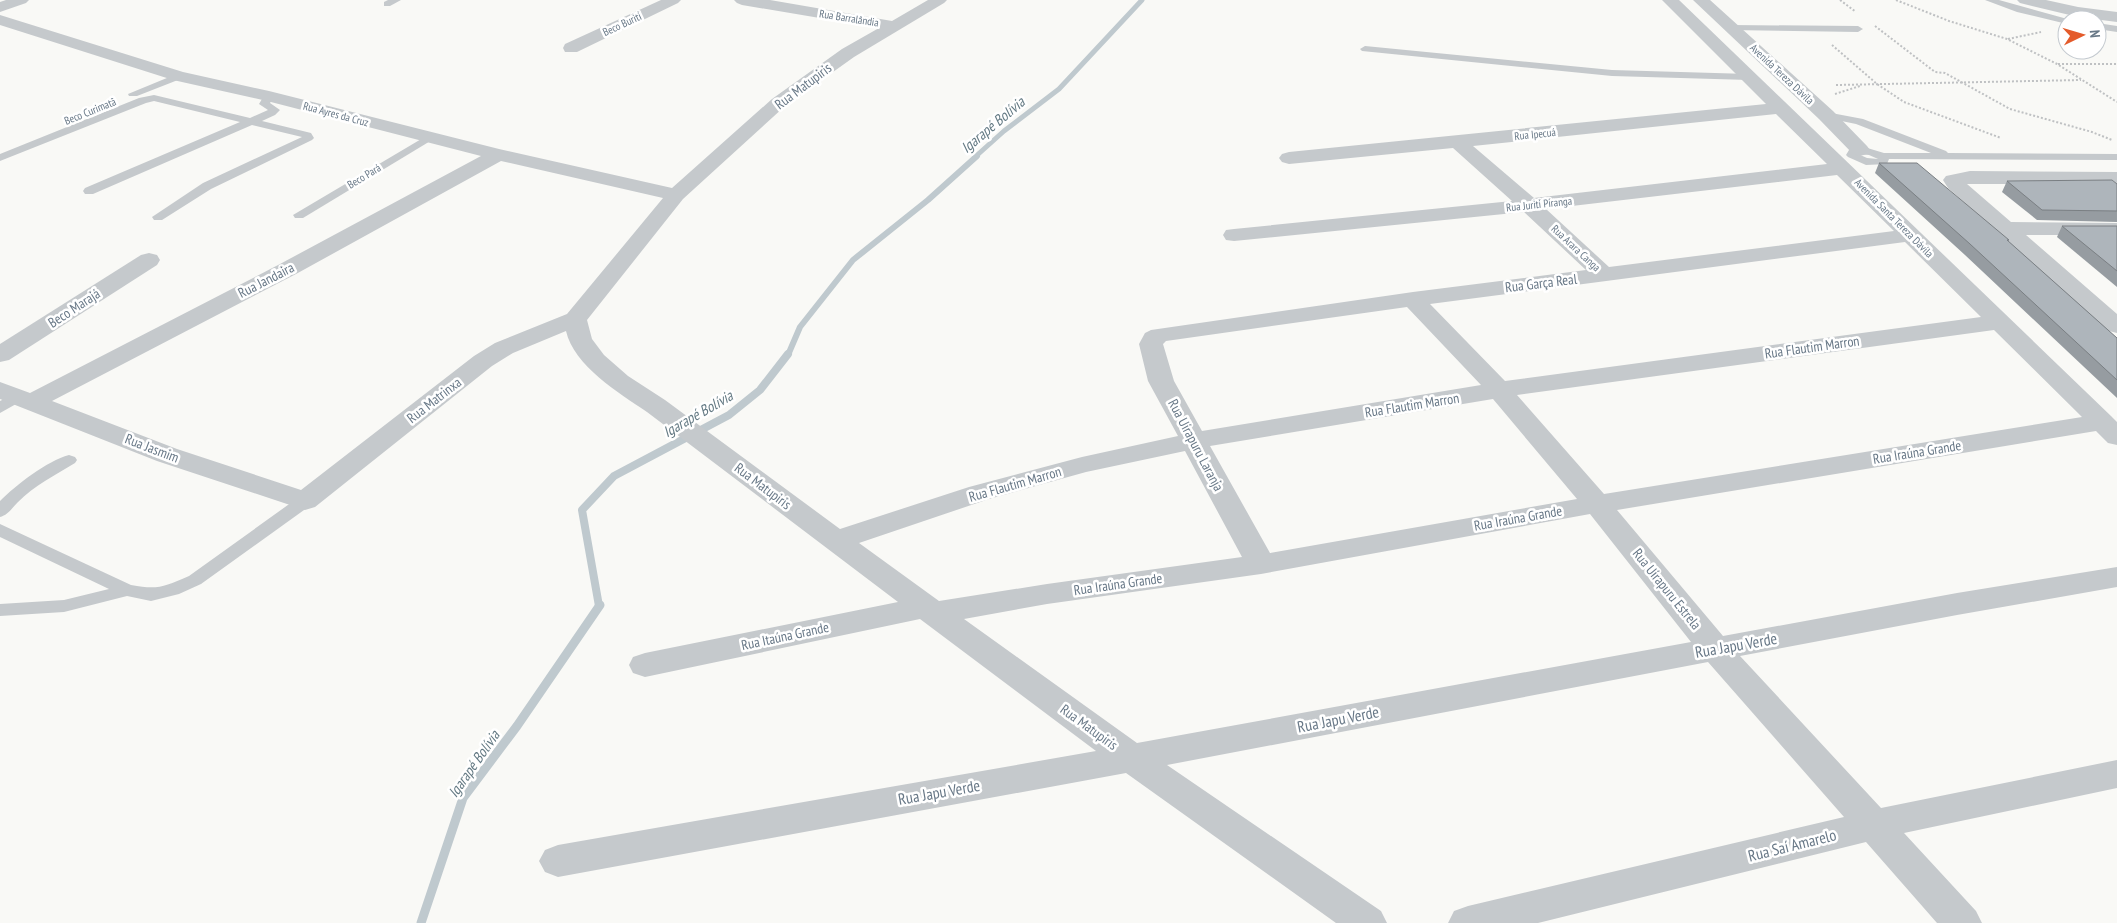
<svg xmlns="http://www.w3.org/2000/svg" width="2117" height="923" font-family="'PT Sans Narrow',sans-serif">
  <style>
    .lines { fill: none; stroke-linecap: round; stroke-linejoin: round }
    .stream-far3 { stroke: #bfc9ce; stroke-width: 5 }
    .stream-far2 { stroke: #bfc9ce; stroke-width: 6 }
    .stream-far1 { stroke: #bfc9ce; stroke-width: 8 }
    .stream { stroke: #bfc9ce; stroke-width: 9 }
    .path { stroke: #bfc1c3; stroke-width: 2; stroke-dasharray: 2 2; stroke-linecap: butt }
    .service { fill: #c5c9cc; fill-rule: evenodd }
    .minor { fill: #c5c9cc; fill-rule: evenodd }
    .tertiary { fill: #c5c9cc; fill-rule: evenodd }
    .wall { fill: #969ca1 }
    .building { fill: #aeb5bb; stroke: #7a7f83 }
    .labels { text-anchor: middle; stroke-width: 5; stroke-linejoin: round; paint-order: stroke }
    .far-street-label { font-size: 11px; fill: #687887; stroke: #fff }
    .street-label { font-size: 14px; fill: #687887; stroke: #fff }
    .water-label { font-size: 15px; font-style: italic; fill: #637983; stroke: #fff }
    .near-street-label { font-size: 16px; fill: #687887; stroke: #fff }
  </style>
  <rect width="100%" height="100%" fill="#f9f9f6"/>
  <g class="lines">
    <!-- stream-far3 -->
    <path class="stream-far3" d="M975,157L1004,131L1059,89L1142,0"/>
    <!-- stream-far2 -->
    <path class="stream-far2" d="M788,355L800,327L853,260L928,200L977,156"/>
    <!-- stream-far1 -->
    <path class="stream-far1" d="M599,606L582,510L614,476L729,415L760,390L788,354"/>
    <!-- stream -->
    <path class="stream" d="M421,923L463,798L517,726L600,605"/>
    <!-- path -->
    <g class="path">
      <path d="M1840,0L1856,12"/>
      <path d="M1896,0L1949,21L2007,39L2057,64L2117,102"/>
      <path d="M1875,26L1935,72L1945,73L2010,109L2092,132L2112,140"/>
      <path d="M2008,39L2041,32"/>
      <path d="M1832,45L1877,84L1904,102L2001,138"/>
      <path d="M2058,64H2117"/>
      <path d="M1836,85L2081,80"/>
      <path d="M1835,94L1860,86"/>
    </g>
    <!-- service -->
    <g class="service">
      <path d="M388,0H401L390,6H384V2Z"/>
      <path d="M1985,0H1999L2071,20H2067V24L2017,12Z"/>
      <path d="M2097,23L2117,26V32L2097,29Z"/>
      <path d="M1731,25L1858,26L1863,29L1858,32L1728,30V26Z"/>
      <path d="M1365,46L1612,70L1749,74L1754,77L1749,80L1612,76L1362,51L1360,49Z"/>
      <path d="M179,73L184,76L183,78L137,96H129L128,94Z"/>
      <path d="M269,93L274,96L270,103L280,110L275,115L262,121L311,133L314,138L312,140L211,189L162,220H154L152,217L203,183L302,137L252,125L93,194H85L83,191L85,188L240,122L154,101L146,103L0,161V154L139,98L154,95L250,118L268,110L259,104L265,94Z"/>
      <path d="M1826,112L1863,119L1946,151L1948,153L2117,154V160L1889,159L1887,164L1866,165L1848,157L1846,155L1849,150L1864,147L1884,153H1931L1856,124L1822,117L1821,115L1822,113ZM1858,154L1869,155L1878,159L1867,158Z"/>
      <path d="M428,135L432,136L434,138L432,140L303,218H295L293,215Z"/>
      <path d="M20,391L25,393L28,396L25,399L0,413V401Z"/>
      <path d="M69,455L75,457L77,460L75,463C55,475 34,486 18,502C12,508 8,515 0,517V501C16,485 47,461 69,455Z"/>
      <path d="M305,496L311,497L313,501L311,505L201,584L179,594L151,601L127,596L64,612L0,616V604L64,600L109,589L0,537V524L131,585C158,590 163,587 189,576L299,497Z"/>
    </g>
    <!-- minor -->
    <g class="minor">
      <path d="M6,0H29L26,3L0,12V2Z"/>
      <path d="M661,0H681L678,3L577,52H565L563,48L565,44Z"/>
      <path d="M734,0H770L892,21L928,0H947L944,3L854,57L784,107L683,199L587,320L592,339L604,355L628,376L665,400L840,529L969,487L1082,457L1178,436L1148,381L1139,344L1145,333L1151,330L1413,292L1586,270L1524,212L1234,241L1226,240L1223,235L1226,230L1234,229L1512,201L1453,148L1289,164L1282,162L1279,158L1282,154L1289,152L1766,104L1662,0H1679L2111,416L2117,422V445L2108,443L2096,431L1617,510L1723,636L1957,593L2117,567V587L1957,615L1740,656L1881,808L2117,760V788L1904,833L1976,911L1982,923H1937L1866,842L1538,923H1448L1454,911L1468,906L1844,817L1708,662L1167,765L1381,911L1387,923H1336L1126,773L558,877L545,872L539,861L545,850L558,845L1096,751L920,619L645,677L633,673L629,665L633,657L645,653L898,602L647,412C619,393 574,366 566,331L513,353L492,366L315,507L305,510L157,461L0,399V382L30,393L280,264L481,156L267,101L173,80L0,25V15L183,72L269,91L499,149L672,188L772,99L842,49L879,28L742,5L737,3ZM1776,114L1827,164L1534,198L1473,146ZM501,161L663,198L567,314L495,343L474,356L301,490L177,449L52,401L296,274ZM1837,175L1894,231L1609,267L1546,209ZM1905,242L1981,317L1505,381L1430,304ZM1407,307L1481,385L1202,431L1174,381L1163,344L1166,341ZM1994,330L2082,417L1604,494L1517,395ZM1493,399L1577,499L1270,553L1210,446ZM1185,451L1242,557L1047,584L939,601L859,543L989,499L1086,472ZM1590,514L1691,642L1137,743L964,619L1047,604L1261,574Z"/>
      <path d="M1693,0H1710L1833,111L1867,146L1870,150L1867,154L1860,156L1853,154L1819,119Z"/>
      <path d="M1970,171L2117,172V184H1967L2011,222L2117,223V235H2026L2117,314V333L2109,331L1948,188L1943,180L1946,176Z"/>
      <path d="M149,253L157,255L160,260L157,265L9,360L0,362V344L141,255Z"/>
    </g>
    <!-- tertiary -->
    <path class="tertiary" d="M2017,0H2046L2078,7L2117,12V22L2078,17L2020,3Z"/>
  </g>
  <!-- wall -->
  <g class="wall">
    <path d="M1879,163L2009,240L2008,241L2117,338V398L1965,255L1875,173Z"/>
    <path d="M2007,181L2117,184V222L2037,220L2002,192Z"/>
    <path d="M2062,226H2117V287L2057,237Z"/>
  </g>
  <!-- building -->
  <g class="building">
    <path d="M1879,163H1917L2009,240H2007L2117,338V380L1970,244Z"/>
    <path d="M2112,180L2117,184V211L2042,210L2007,181Z"/>
    <path d="M2062,226H2117V271Z"/>
  </g>
  <g class="labels">
    <!-- far-street labels -->
    <g class="far-street-label">
      <text transform="translate(849 18) rotate(9)" y="4">Rua Barralândia</text>
      <text transform="translate(622 24) rotate(-25)" y="4">Beco Buriti</text>
      <text transform="translate(1782 74) rotate(43)" y="4">Avenida Tereza Dávila</text>
      <text transform="translate(90 111) rotate(-22)" y="4">Beco Curimatã</text>
      <text transform="translate(336 114) rotate(15)" y="4">Rua Ayres da Cruz</text>
      <text transform="translate(1535 134) rotate(-6)" y="4">Rua Ipecuá</text>
      <text transform="translate(364 176) rotate(-31)" y="4">Beco Pará</text>
      <text transform="translate(1539 204) rotate(-6)" y="4">Rua Juriti Piranga</text>
      <text transform="translate(1894 218) rotate(45)" y="4">Avenida Santa Tereza Dávila</text>
      <text transform="translate(1576 248) rotate(43)" y="4">Rua Arara Canga</text>
    </g>
    <!-- street labels -->
    <g class="street-label">
      <text transform="translate(803 86) rotate(-37)" y="5">Rua Matupiris</text>
      <text transform="translate(266 280) rotate(-27)" y="5">Rua Jandaira</text>
      <text transform="translate(1541 283) rotate(-7)" y="5">Rua Garça Real</text>
      <text transform="translate(74 308) rotate(-33)" y="5">Beco Marajá</text>
      <text transform="translate(1812 347) rotate(-8)" y="5">Rua Flautim Marron</text>
      <text transform="translate(434 400) rotate(-38)" y="5">Rua Matrinxa</text>
      <text transform="translate(1412 405) rotate(-9)" y="5">Rua Flautim Marron</text>
      <text transform="translate(1196 445) rotate(62)" y="5">Rua Uirapuru Laranja</text>
      <text transform="translate(152 448) rotate(21)" y="5">Rua Jasmim</text>
      <text transform="translate(1917 452) rotate(-9)" y="5">Rua Iraúna Grande</text>
      <text transform="translate(1015 484) rotate(-16)" y="5">Rua Flautim Marron</text>
      <text transform="translate(763 486) rotate(37)" y="5">Rua Matupiris</text>
      <text transform="translate(1518 518) rotate(-10)" y="5">Rua Iraúna Grande</text>
      <text transform="translate(1118 584) rotate(-8)" y="5">Rua Iraúna Grande</text>
      <text transform="translate(1667 589) rotate(51)" y="5">Rua Uirapuru Estrela</text>
      <text transform="translate(785 636) rotate(-12)" y="5">Rua Itaúna Grande</text>
      <text transform="translate(1089 727) rotate(36)" y="5">Rua Matupiris</text>
    </g>
    <!-- water labels -->
    <g class="water-label">
      <text transform="translate(993 125) rotate(-40)" y="5">Igarapé Bolívia</text>
      <text transform="translate(698 414) rotate(-30)" y="5">Igarapé Bolívia</text>
      <text transform="translate(474 764) rotate(-55)" y="5">Igarapé Bolívia</text>
    </g>
    <!-- near-street labels -->
    <g class="near-street-label">
      <text transform="translate(1736 645) rotate(-10)" y="6">Rua Japu Verde</text>
      <text transform="translate(1338 719) rotate(-11)" y="6">Rua Japu Verde</text>
      <text transform="translate(939 792) rotate(-10)" y="6">Rua Japu Verde</text>
      <text transform="translate(1792 845) rotate(-14)" y="6">Rua Saí Amarelo</text>
    </g>
  </g>
  <!-- north arrow -->
  <g transform="translate(2082 35) rotate(85)"><circle r="24" fill="#ffffff" stroke="#c3c9cf"/>
  <path d="M0-4L9 19L0 12L-9 19Z" fill="#e45b2b"/>
  <text y="-8" font-size="14" font-weight="bold" text-anchor="middle" fill="#687887">N</text>
  </g>
</svg>
